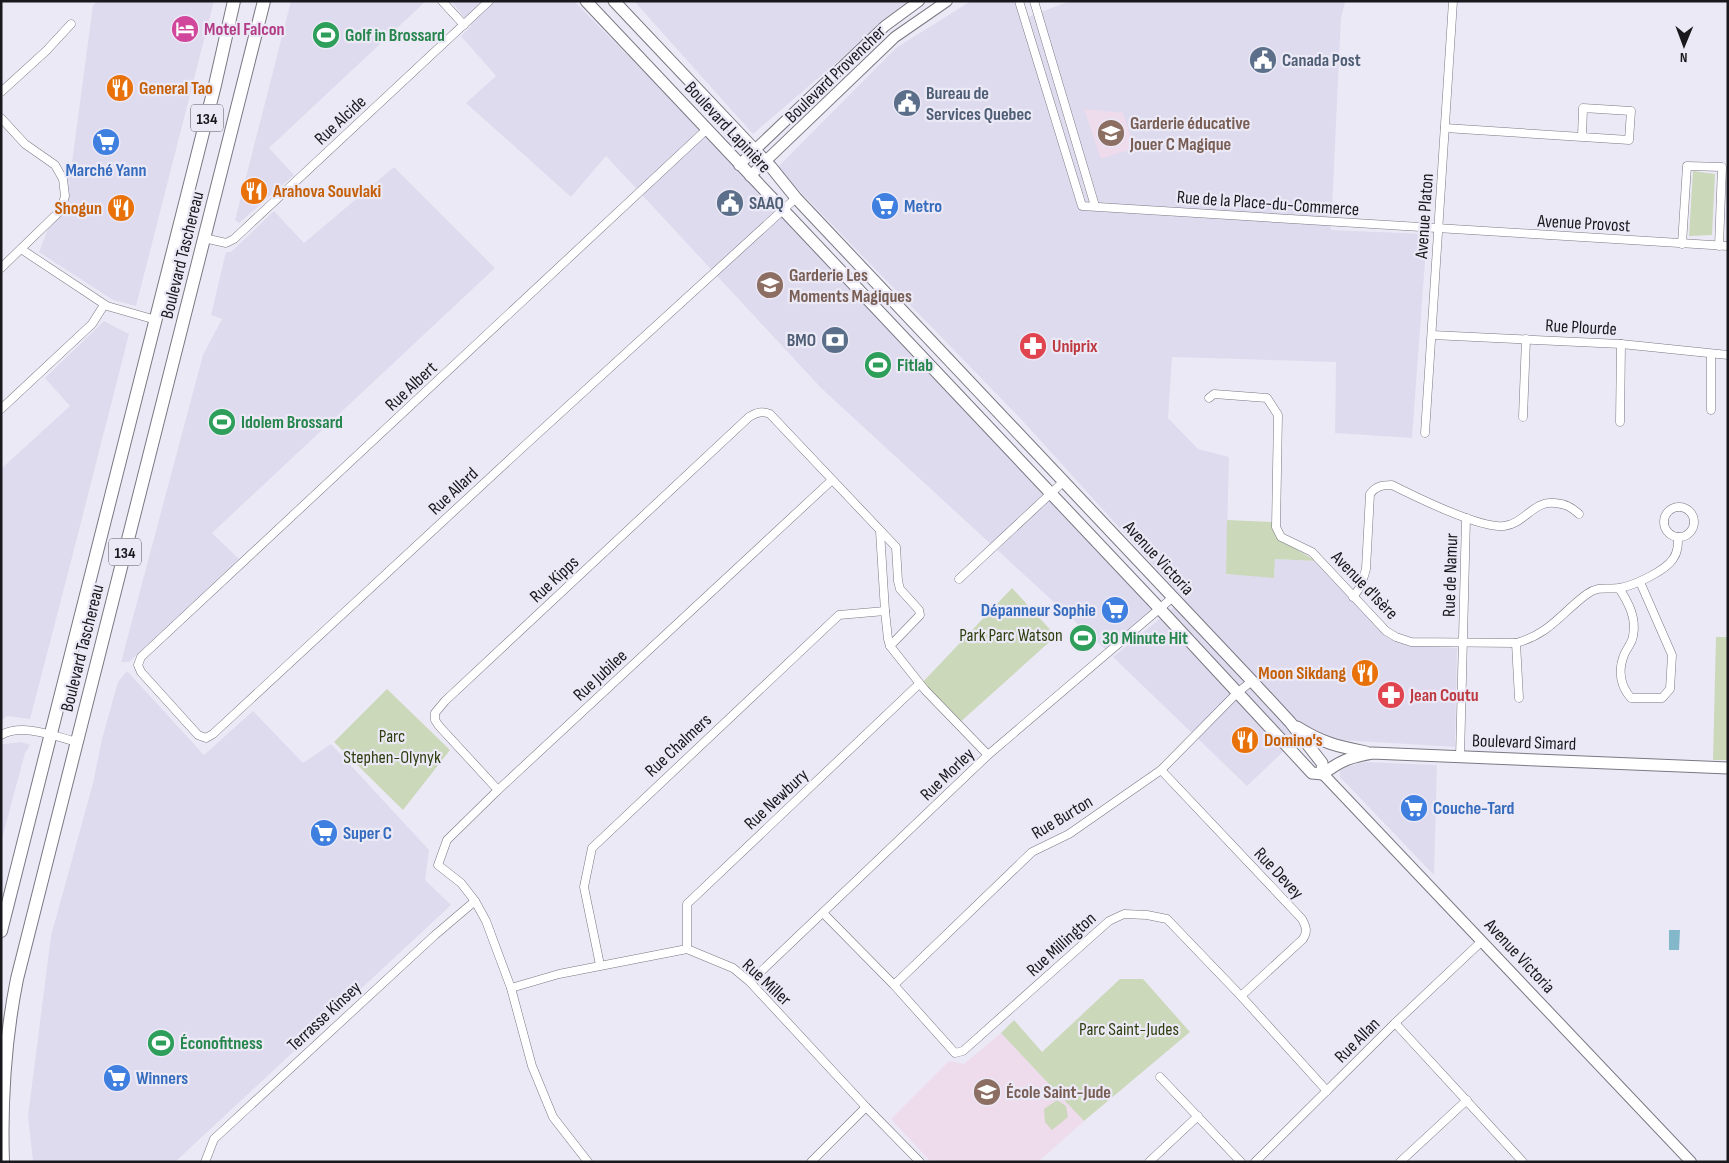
<svg xmlns="http://www.w3.org/2000/svg" width="1729" height="1163" font-family="'Sofia Sans Condensed',sans-serif">
  <style>
    .built { fill: #dfdbef }
    .education { fill: #eedbeb }
    .green { fill: #cbd8ba }
    .water { fill: #82b8ca }
    .lines { fill: none; stroke-linecap: round; stroke-linejoin: round }
    .minor-casing { stroke: #7a7883; stroke-width: 9 }
    .tertiary-casing { stroke: #7a7883; stroke-width: 12 }
    .secondary-casing { stroke: #7a7883; stroke-width: 13 }
    .primary-casing { stroke: #7a7883; stroke-width: 14 }
    .minor { stroke: #fff; stroke-width: 8 }
    .tertiary { stroke: #fff; stroke-width: 10 }
    .secondary { stroke: #fff; stroke-width: 11 }
    .primary { stroke: #fff; stroke-width: 12 }
    .labels { text-anchor: middle; stroke-width: 4.5; stroke-linejoin: round; paint-order: stroke }
    .shield { fill: #ece9f6; stroke: #58575d; stroke-width: 1 }
    .shield-label { font-size: 16px; font-weight: bold; fill: #19181c }
    .hotel-label { font-size: 18px; font-weight: bold; fill: #b23c85; stroke: #ece9f6; text-anchor: start }
    .leisure-label { font-size: 18px; font-weight: bold; fill: #27864d; stroke: #ece9f6; text-anchor: start }
    .service-label { font-size: 18px; font-weight: bold; fill: #4e5e75; stroke: #ece9f6; text-anchor: start }
    .street-label { font-size: 18px; fill: #19181c; stroke: #ece9f6 }
    .food-label { font-size: 18px; font-weight: bold; fill: #c56008; stroke: #ece9f6; text-anchor: start }
    .education-label { font-size: 18px; font-weight: bold; fill: #785e54; stroke: #ece9f6; text-anchor: start }
    .shop-label { font-size: 18px; font-weight: bold; fill: #366cbe; stroke: #ece9f6; text-anchor: start }
    .health-label { font-size: 18px; font-weight: bold; fill: #be3a42; stroke: #ece9f6; text-anchor: start }
    .park-label { font-size: 18px; fill: #2e3f0f; stroke: #ece9f6 }
  </style>
  <rect width="100%" height="100%" fill="#ece9f6"/>
  <!-- built -->
  <g class="built">
    <path d="M98,1H214L136,306L113,300L39,252L71,170L93,5Z"/>
    <path d="M291,1H426L269,148L294,175L239,223L235,220Z"/>
    <path d="M451,1H574L668,96L1154,609L1106,650L821,388L606,156L571,197L466,103L496,76L461,36L471,26Z"/>
    <path d="M634,1H912L871,33L753,134Z"/>
    <path d="M971,1H1017L1023,19L1070,1L1345,2L1341,18L1331,230L1427,234L1412,438L1335,433L1336,362L1172,357L1168,418L1198,449L1229,457L1226,574L1274,577L1275,559L1316,561L1389,639L1413,646L1457,648L1455,747L1327,739L1308,728L1247,786L1113,657L1184,599L1020,418L777,168L896,48Z"/>
    <path d="M394,167L495,268L212,533L239,559L129,662H121L203,355L222,319L211,315L226,252H231L274,211L304,243Z"/>
    <path d="M104,321L129,334L67,577L30,719L7,716L1,721V469L70,406L45,378Z"/>
    <path d="M127,671L204,755L253,711L303,763L331,744L429,850L425,880L451,905L175,1162H33L28,1116L51,936L93,783L102,739L118,682Z"/>
    <path d="M21,742L30,745L25,753L1,842V746L4,744Z"/>
    <path d="M1364,762L1437,765L1434,875L1340,777V771L1346,767Z"/>
  </g>
  <!-- education -->
  <g class="education">
    <path d="M1084,109L1123,113L1134,148L1101,159Z"/>
    <path d="M1001,1033L1084,1121L1038,1162H931L891,1119L949,1061L964,1064Z"/>
  </g>
  <!-- green -->
  <g class="green">
    <path d="M1693,171L1715,174L1712,235L1689,236Z"/>
    <path d="M1227,520L1272,522L1281,540L1316,561L1275,559L1274,578L1226,574Z"/>
    <path d="M1012,588L1056,636L957,725L920,685Z"/>
    <path d="M1716,637H1728V760H1713Z"/>
    <path d="M387,689L450,750L403,810L334,742Z"/>
    <path d="M1120,979H1143L1190,1032L1084,1121L1001,1033L1014,1020L1042,1052Z"/>
    <path d="M1057,1100L1066,1106L1068,1117L1052,1130L1045,1122L1044,1109Z"/>
  </g>
  <!-- water -->
  <path class="water" d="M1669,930H1680L1679,950H1669Z"/>
  <g class="lines">
    <defs>
      <g id="minor">
        <path d="M442,1L464,25"/>
        <path d="M1019,1L1082,206L1728,246"/>
        <path d="M1034,1L1095,206"/>
        <path d="M1,92L46,51L71,24"/>
        <path d="M1,118L25,144L55,165L63,179L65,196L61,210L1,268"/>
        <path d="M1445,128L1629,140L1631,111L1583,108L1582,137"/>
        <path d="M706,130L141,657L138,665L141,672L198,735L206,738L213,734L522,448L796,198"/>
        <path d="M204,238L226,243L234,239L489,1"/>
        <path d="M1682,244L1687,166L1722,167L1719,246"/>
        <path d="M21,249L107,306L156,320"/>
        <path d="M1432,335L1621,344L1728,355"/>
        <path d="M1209,398L1214,394L1267,398L1278,415L1276,527L1281,537L1312,552L1386,631L1396,637L1411,642L1516,643C1550,634 1561,613 1587,594C1600,585 1607,590 1620,588C1635,585 1665,571 1673,559C1678,552 1678,545 1678,537"/>
        <path d="M1,409L92,324L104,305"/>
        <path d="M1711,410V354"/>
        <path d="M1523,417L1526,339"/>
        <path d="M1620,422L1621,344"/>
        <path d="M1425,433L1453,1"/>
        <circle cx="1679" cy="522" r="15"/>
        <path d="M880,531L885,611L888,639L890,646L925,690L988,755"/>
        <path d="M959,579L1063,482"/>
        <path d="M1619,588C1628,602 1637,618 1633,636C1632,644 1625,650 1623,658C1618,672 1621,687 1631,698H1662L1670,689L1672,655L1640,582"/>
        <path d="M1353,597L1361,586L1366,569L1370,494C1376,486 1382,485 1392,485C1416,497 1480,529 1504,526C1524,524 1534,500 1555,503C1566,504 1571,507 1579,514"/>
        <path d="M1516,643L1519,698"/>
        <path d="M1,735C23,723 54,736 77,742"/>
        <path d="M1460,757L1466,518"/>
        <path d="M1161,770L1302,919C1306,927 1308,931 1303,939L1241,996"/>
        <path d="M498,790L439,726L435,720V713L445,701L749,417C757,412 762,411 770,414L896,547L898,581L900,589L919,610L920,615L890,646"/>
        <path d="M823,913L894,985L955,1053L963,1051L1109,921L1124,914L1147,915L1167,919L1241,996L1327,1091"/>
        <path d="M687,949V904L919,684"/>
        <path d="M600,965L584,887L592,848L839,615L885,611"/>
        <path d="M750,982L988,755L1172,598"/>
        <path d="M894,985L1032,852L1069,834L1161,770L1237,693L1252,681"/>
        <path d="M511,988L559,974L687,949L733,968L750,982L866,1107L920,1162"/>
        <path d="M1395,1023L1523,1162"/>
        <path d="M1160,1077L1241,1162"/>
        <path d="M205,1162L214,1139L435,935L475,901"/>
        <path d="M588,1162L553,1117L532,1066L511,988L486,921L475,901L461,883L438,865L447,840L498,790L832,480"/>
        <path d="M811,1162L866,1107"/>
        <path d="M1149,1162L1198,1116"/>
        <path d="M1255,1162L1395,1023L1482,941"/>
        <path d="M1400,1162L1467,1100"/>
      </g>
      <g id="tertiary">
        <path d="M739,165L885,26L919,1"/>
        <path d="M750,176L895,37L947,1"/>
        <path d="M1323,774L1691,1162"/>
      </g>
      <g id="secondary">
        <path d="M586,1L1160,609L1312,773L1323,774"/>
        <path d="M614,1L771,167L796,198L1252,681L1290,722L1322,763L1323,774"/>
        <path d="M1297,727C1323,743 1336,746 1366,752"/>
        <path d="M1323,774C1341,760 1351,757 1372,753L1728,768"/>
      </g>
      <g id="primary">
        <path d="M1,931L215,85L234,1"/>
        <path d="M3,1162C1,1100 5,1039 17,979L264,1"/>
      </g>
    </defs>
    <!-- minor casing -->
    <use href="#minor" class="minor-casing"/>
    <!-- tertiary casing -->
    <use href="#tertiary" class="tertiary-casing"/>
    <!-- secondary casing -->
    <use href="#secondary" class="secondary-casing"/>
    <!-- primary casing -->
    <use href="#primary" class="primary-casing"/>
    <!-- minor -->
    <use href="#minor" class="minor"/>
    <!-- tertiary -->
    <use href="#tertiary" class="tertiary"/>
    <!-- secondary -->
    <use href="#secondary" class="secondary"/>
    <!-- primary -->
    <use href="#primary" class="primary"/>
  </g>
  <!-- icons -->
  <defs>
    <symbol id="hotel-disc" viewBox="-11 -11 22 22"><circle r="9.5" fill="#d1479c" stroke="#ece9f6"/><path d="M-6-4.5h1.5V1H6V5H4.5V3h-9V5H-6ZM-4 0a1.8 1.8 0 1 1 3.6 0ZM.5 0V-2.5h3Q6-2.5 6 0Z" fill="#fff"/></symbol>
    <symbol id="stadium-disc" viewBox="-11 -11 22 22"><circle r="9.5" fill="#2e9e5b" stroke="#ece9f6"/><path d="M0-5a6.5 5 0 1 0 0 10a6.5 5 0 1 0 0-10ZM-3.5-1.8h7v3.6h-7Z" fill="#fff"/></symbol>
    <symbol id="civic-disc" viewBox="-11 -11 22 22"><circle r="9.5" fill="#5c6f8a" stroke="#ece9f6"/><path d="M-.6-6.5H3V-4.5H.6V-3L4-1V1h2V6H-6V1h2V-1L-.6-3ZM-1.2 2.5V6h2.4V2.5Z" fill="#fff"/></symbol>
    <symbol id="restaurant-disc" viewBox="-11 -11 22 22"><circle r="9.5" fill="#e8710a" stroke="#ece9f6"/><path d="M-5-6h1v4h1v-4h1v4h1v-4h1v5L-1.5 .5V6h-2V.5L-5-1ZM5-6V6H3V1.5H1.5Q1.5-4 5-6Z" fill="#fff"/></symbol>
    <symbol id="school-disc" viewBox="-11 -11 22 22"><circle r="9.5" fill="#8d6e63" stroke="#ece9f6"/><path d="M0-5L7-2L0 1L-7-2ZM-4 1L0 2.5L4 1V4Q0 6-4 4Z" fill="#fff"/></symbol>
    <symbol id="supermarket-disc" viewBox="-11 -11 22 22"><circle r="9.5" fill="#3f7fe0" stroke="#ece9f6"/><path d="M-6-5.5h2.5l.6 2H6L4.5 2H-2.5L-4.4-4H-6ZM-1.5 3.2a1.3 1.3 0 1 0 .1 0ZM3 3.2a1.3 1.3 0 1 0 .1 0Z" fill="#fff"/></symbol>
    <symbol id="bank-disc" viewBox="-11 -11 22 22"><circle r="9.5" fill="#5c6f8a" stroke="#ece9f6"/><path d="M-6-4H6V4H-6ZM0-2.3a2.3 2.3 0 1 0 0 4.6a2.3 2.3 0 1 0 0-4.6Z" fill="#fff"/></symbol>
    <symbol id="pharmacy-disc" viewBox="-11 -11 22 22"><circle r="9.5" fill="#e0444e" stroke="#ece9f6"/><path d="M-2-6h4v4h4v4h-4v4h-4v-4h-4v-4h4Z" fill="#fff"/></symbol>
  </defs>
  <g fill-rule="evenodd">
    <use href="#hotel-disc" x="169" y="13" width="32" height="32"/>
    <use href="#stadium-disc" x="310" y="19" width="32" height="32"/>
    <use href="#civic-disc" x="1247" y="44" width="32" height="32"/>
    <use href="#restaurant-disc" x="104" y="72" width="32" height="32"/>
    <use href="#civic-disc" x="891" y="87" width="32" height="32"/>
    <use href="#school-disc" x="1095" y="117" width="32" height="32"/>
    <use href="#supermarket-disc" x="90" y="126" width="32" height="32"/>
    <use href="#restaurant-disc" x="238" y="175" width="32" height="32"/>
    <use href="#civic-disc" x="714" y="187" width="32" height="32"/>
    <use href="#supermarket-disc" x="869" y="190" width="32" height="32"/>
    <use href="#restaurant-disc" x="105" y="192" width="32" height="32"/>
    <use href="#school-disc" x="754" y="269" width="32" height="32"/>
    <use href="#bank-disc" x="819" y="324" width="32" height="32"/>
    <use href="#pharmacy-disc" x="1017" y="330" width="32" height="32"/>
    <use href="#stadium-disc" x="862" y="349" width="32" height="32"/>
    <use href="#stadium-disc" x="206" y="406" width="32" height="32"/>
    <use href="#supermarket-disc" x="1099" y="594" width="32" height="32"/>
    <use href="#stadium-disc" x="1067" y="622" width="32" height="32"/>
    <use href="#restaurant-disc" x="1349" y="657" width="32" height="32"/>
    <use href="#pharmacy-disc" x="1375" y="679" width="32" height="32"/>
    <use href="#restaurant-disc" x="1229" y="724" width="32" height="32"/>
    <use href="#supermarket-disc" x="1398" y="792" width="32" height="32"/>
    <use href="#supermarket-disc" x="308" y="817" width="32" height="32"/>
    <use href="#stadium-disc" x="145" y="1027" width="32" height="32"/>
    <use href="#supermarket-disc" x="101" y="1062" width="32" height="32"/>
    <use href="#school-disc" x="971" y="1076" width="32" height="32"/>
  </g>
  <g class="labels">
    <!-- shield labels -->
    <g class="shield">
      <rect x="191" y="104.5" width="32" height="27" rx="4"/>
      <rect x="109" y="538.5" width="32" height="27" rx="4"/>
    </g>
    <g class="shield-label">
      <text x="207" y="124">134</text>
      <text x="125" y="558">134</text>
    </g>
    <!-- hotel labels -->
    <g class="hotel-label">
      <text x="204" y="35">Motel Falcon</text>
    </g>
    <!-- leisure labels -->
    <g class="leisure-label">
      <text x="345" y="41">Golf in Brossard</text>
      <text x="897" y="371">Fitlab</text>
      <text x="241" y="428">Idolem Brossard</text>
      <text x="1102" y="644">30 Minute Hit</text>
      <text x="180" y="1049">Éconofitness</text>
    </g>
    <!-- service labels -->
    <g class="service-label">
      <text x="1282" y="66">Canada Post</text>
      <text x="926" y="99">Bureau de<tspan x="926" dy="21">Services Quebec</tspan></text>
      <text x="749" y="209">SAAQ</text>
      <text x="816" y="346" text-anchor="end">BMO</text>
    </g>
    <!-- street labels -->
    <g class="street-label">
      <text transform="translate(835 74) rotate(-44)" y="6">Boulevard Provencher</text>
      <text transform="translate(340 120) rotate(-43)" y="6">Rue Alcide</text>
      <text transform="translate(728 127) rotate(47)" y="6">Boulevard Lapinière</text>
      <text transform="translate(1268 203) rotate(4)" y="6">Rue de la Place-du-Commerce</text>
      <text transform="translate(1424 216) rotate(-86)" y="6">Avenue Platon</text>
      <text transform="translate(1584 223) rotate(3)" y="6">Avenue Provost</text>
      <text transform="translate(182 255) rotate(-76)" y="6">Boulevard Taschereau</text>
      <text transform="translate(1581 327) rotate(3)" y="6">Rue Plourde</text>
      <text transform="translate(411 386) rotate(-43)" y="6">Rue Albert</text>
      <text transform="translate(453 491) rotate(-43)" y="6">Rue Allard</text>
      <text transform="translate(1159 558) rotate(47)" y="6">Avenue Victoria</text>
      <text transform="translate(1450 575) rotate(-88)" y="6">Rue de Namur</text>
      <text transform="translate(554 579) rotate(-43)" y="6">Rue Kipps</text>
      <text transform="translate(1365 585) rotate(46)" y="6">Avenue d'Isère</text>
      <text transform="translate(82 648) rotate(-76)" y="6">Boulevard Taschereau</text>
      <text transform="translate(600 675) rotate(-43)" y="6">Rue Jubilee</text>
      <text transform="translate(1524 742) rotate(2)" y="6">Boulevard Simard</text>
      <text transform="translate(678 745) rotate(-43)" y="6">Rue Chalmers</text>
      <text transform="translate(947 774) rotate(-44)" y="6">Rue Morley</text>
      <text transform="translate(776 799) rotate(-43)" y="6">Rue Newbury</text>
      <text transform="translate(1062 817) rotate(-31)" y="6">Rue Burton</text>
      <text transform="translate(1279 873) rotate(47)" y="6">Rue Devey</text>
      <text transform="translate(1061 944) rotate(-42)" y="6">Rue Millington</text>
      <text transform="translate(1520 956) rotate(47)" y="6">Avenue Victoria</text>
      <text transform="translate(767 982) rotate(43)" y="6">Rue Miller</text>
      <text transform="translate(324 1016) rotate(-43)" y="6">Terrasse Kinsey</text>
      <text transform="translate(1357 1040) rotate(-45)" y="6">Rue Allan</text>
    </g>
    <!-- food labels -->
    <g class="food-label">
      <text x="139" y="94">General Tao</text>
      <text x="273" y="197">Arahova Souvlaki</text>
      <text x="102" y="214" text-anchor="end">Shogun</text>
      <text x="1346" y="679" text-anchor="end">Moon Sikdang</text>
      <text x="1264" y="746">Domino's</text>
    </g>
    <!-- education labels -->
    <g class="education-label">
      <text x="1130" y="129">Garderie éducative<tspan x="1130" dy="21">Jouer C Magique</tspan></text>
      <text x="789" y="281">Garderie Les<tspan x="789" dy="21">Moments Magiques</tspan></text>
      <text x="1006" y="1098">École Saint-Jude</text>
    </g>
    <!-- shop labels -->
    <g class="shop-label">
      <text x="106" y="176" text-anchor="middle">Marché Yann</text>
      <text x="904" y="212">Metro</text>
      <text x="1096" y="616" text-anchor="end">Dépanneur Sophie</text>
      <text x="1433" y="814">Couche-Tard</text>
      <text x="343" y="839">Super C</text>
      <text x="136" y="1084">Winners</text>
    </g>
    <!-- health labels -->
    <g class="health-label">
      <text x="1052" y="352">Uniprix</text>
      <text x="1410" y="701">Jean Coutu</text>
    </g>
    <!-- park labels -->
    <g class="park-label">
      <text x="1011" y="641">Park Parc Watson</text>
      <text x="392" y="742">Parc<tspan x="392" dy="21">Stephen-Olynyk</tspan></text>
      <text x="1129" y="1035">Parc Saint-Judes</text>
    </g>
  </g>
  <!-- border -->
  <rect width="1729" height="1163" fill="none" stroke="#19181c" stroke-width="5"/>
  <!-- north arrow -->
  <g transform="translate(1684 45) rotate(181)" stroke="#ece9f6" stroke-width="4" paint-order="stroke">
  <path d="M0-4L9 19L0 12L-9 19Z" fill="#19181c"/>
  <text y="-8" font-size="14" font-weight="bold" text-anchor="middle" fill="#19181c">N</text>
  </g>
</svg>
